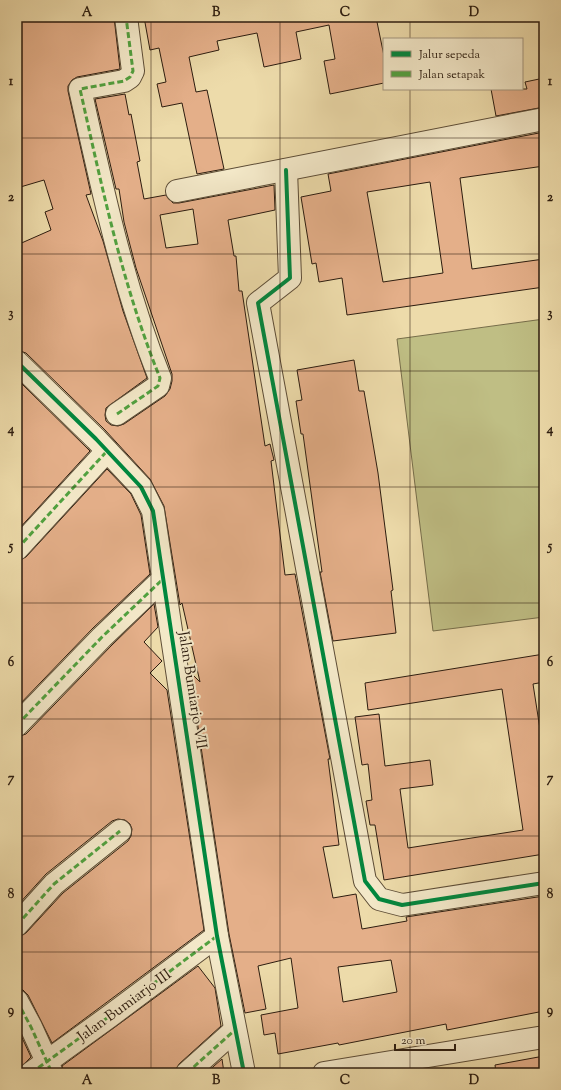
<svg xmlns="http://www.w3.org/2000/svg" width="561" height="1090" font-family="'Sorts Mill Goudy',serif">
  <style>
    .green { fill: #bfbe84; stroke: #766d4a }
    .building { fill: #e4af89; stroke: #2c1c0f; fill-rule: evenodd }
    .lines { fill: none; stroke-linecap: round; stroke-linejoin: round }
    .minor-casing { stroke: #5c4c36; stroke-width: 24 }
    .minor { stroke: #f3e8c8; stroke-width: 22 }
    .quiet { stroke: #51a13f; stroke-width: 3; stroke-dasharray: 6 3; stroke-linecap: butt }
    .cycleway-casing { stroke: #f3e8c8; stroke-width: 6 }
    .cycleway { stroke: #00873e; stroke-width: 4 }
    .grid { fill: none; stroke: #2c1c0f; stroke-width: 1; stroke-opacity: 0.55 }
    .labels { text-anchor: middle; stroke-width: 4; stroke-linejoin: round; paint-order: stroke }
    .street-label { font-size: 15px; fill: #2c1c0f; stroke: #f3e8c8 }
    .neatline { fill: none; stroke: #2c1c0f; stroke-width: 1.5 }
    .grid-label { font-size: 13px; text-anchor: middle; font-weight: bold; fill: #2c1c0f }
  </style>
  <rect width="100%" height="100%" fill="#eddbaa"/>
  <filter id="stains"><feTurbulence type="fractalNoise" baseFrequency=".005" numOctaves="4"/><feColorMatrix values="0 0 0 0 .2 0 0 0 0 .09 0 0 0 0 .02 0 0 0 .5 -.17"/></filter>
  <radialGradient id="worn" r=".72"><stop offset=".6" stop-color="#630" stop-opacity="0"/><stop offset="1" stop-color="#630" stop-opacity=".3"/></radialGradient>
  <!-- green -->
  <path class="green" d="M544,319V617L433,631L397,339Z"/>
  <!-- building -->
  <g class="building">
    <path d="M35,17H114L120,69L77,77L72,80L68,86V91L91,194L86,195L103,241L123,311L147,378L106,408L105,415L106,421L111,425L118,426L124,424L165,396L170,389L172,381V374L136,268L124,222L119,189H116L95,99L125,94L129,115L131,114L140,161L137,162L144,199L166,195L173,203H179L274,185L275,210L228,220L234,256H236L239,291H242L265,446L270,444L274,460L271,461L285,575L295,574L330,759H328L339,845L323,847L333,898L356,894L362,929L407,921L406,917L544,896V1011L447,1030L446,1024L339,1045L338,1043L278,1054L275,1033L264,1035L261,1015L298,1008L291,958L258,966L266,1009L245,1013L229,934L197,720L200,723L190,672L200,682L182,603L180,605L164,506L150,479L105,430L26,353L17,350V245L51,230L45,212L53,209L44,180L17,188V20ZM193,209L198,244L166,248L160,215ZM391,960L397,992L343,1002L338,967Z"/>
    <path d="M144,17H376L384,56V83L330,94L324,61L335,59L329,25L296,32L301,59L264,67L257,33L217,41L219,50L189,57L196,92L207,90L224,169L197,174L182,103L162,107L157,84L166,82L159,48L150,50Z"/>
    <path d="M544,78V107L496,116L491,89H527L525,82Z"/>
    <path d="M544,132V166L460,178L472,269L544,259V287L347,315L342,278L319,282L316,263L312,264L301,197L331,191L328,174ZM430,182L443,273L383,282L367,192Z"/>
    <path d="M354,360L359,391H364L378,473L393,590L391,591L396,633L333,641L320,572H322L303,434H301L296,401L302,400L297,370Z"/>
    <path d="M22,384L90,451L17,531V390Z"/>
    <path d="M107,469L131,494L141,515L150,574L93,628L17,707V561L26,557Z"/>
    <path d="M154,604L158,627L144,642L162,661L150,673L167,690L204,930L52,1043L28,995L23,990L17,989V937L26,933L63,893L128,841L131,836L132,829L130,824L125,820L118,819L112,821L46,874L17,906V737L26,734L111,646Z"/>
    <path d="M544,654V682L533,684L544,755V854L384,880L375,825H370L366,801L372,800L368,764L362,765L355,717L379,714L385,766L430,760L433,785L400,789L408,848L523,830L502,689L368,710L365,683Z"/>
    <path d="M198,966L215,988L221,1026L179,1064L175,1073H64L62,1066Z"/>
    <path d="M17,1027L31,1057L20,1068L19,1073H17Z"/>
    <path d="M544,1056V1073H496L495,1065Z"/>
    <path d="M222,1059L224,1073H206Z"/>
  </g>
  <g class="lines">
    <defs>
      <g id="minor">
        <path d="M286,170L290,278L258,303L365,881L379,899L402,905L544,883"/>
        <path d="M177,191L544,119"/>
        <path d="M17,362L96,439L141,487L153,511L217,936L244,1073"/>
        <path d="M117,414L158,386L160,378C122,284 102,187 80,89L124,81L130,77L133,71L126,17"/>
        <path d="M17,549L107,451"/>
        <path d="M17,725L102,637L163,579"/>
        <path d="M17,925L54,884L120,831"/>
        <path d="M17,1001L31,1027L52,1073"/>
        <path d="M31,1073L110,1016L217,936"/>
        <path d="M187,1073L235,1030"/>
        <path d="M324,1073L544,1037"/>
      </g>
    </defs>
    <!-- minor casing -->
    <use href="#minor" class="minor-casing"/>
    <!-- minor -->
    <use href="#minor" class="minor"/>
    <!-- quiet -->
    <g class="quiet">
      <path d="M117,414L158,386L160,378C122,284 102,187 80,89L124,81L130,77L133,71L126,17"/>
      <path d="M17,549L107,451"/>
      <path d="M17,725L102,637L163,579"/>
      <path d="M17,925L54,884L120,831"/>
      <path d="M17,1001L31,1027L52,1073"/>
      <path d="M31,1073L110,1016L217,936"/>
      <path d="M187,1073L235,1030L234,1026"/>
    </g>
    <defs>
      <g id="cycleway">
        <path d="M286,170L290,278L258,303L365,881L379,899L402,905L544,883"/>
        <path d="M17,362L96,439L141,487L153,511L217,936L244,1073"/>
      </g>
    </defs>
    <!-- cycleway casing -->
    <use href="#cycleway" class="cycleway-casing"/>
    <!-- cycleway -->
    <use href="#cycleway" class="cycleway"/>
  </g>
  <!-- grid -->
  <path class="grid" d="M151,17V1073M280,17V1073M410,17V39M410,89V1073M17,138H544M17,254H544M17,371H544M17,487H544M17,603H544M17,719H544M17,836H544M17,952H544"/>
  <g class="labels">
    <!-- street labels -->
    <g class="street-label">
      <text transform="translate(193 690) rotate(81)" y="5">Jalan Bumiarjo VII</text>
      <text transform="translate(124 1005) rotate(-36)" y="5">Jalan Bumiarjo III</text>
    </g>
  </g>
  <!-- margin -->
  <rect width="561" height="1090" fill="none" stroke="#eddbaa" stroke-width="44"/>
  <!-- legend -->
  <rect x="383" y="38" width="140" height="52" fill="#f3e8c8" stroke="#a3967e"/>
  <rect x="391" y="51" width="20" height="6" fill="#00873e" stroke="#a3967e"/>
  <text x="419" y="58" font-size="12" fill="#2c1c0f">Jalur sepeda</text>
  <rect x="391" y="71" width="20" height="6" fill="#51a13f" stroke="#a3967e"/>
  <text x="419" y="78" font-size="12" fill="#2c1c0f">Jalan setapak</text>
  <!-- scale -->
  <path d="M395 1044v6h60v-6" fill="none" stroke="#2c1c0f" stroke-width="2"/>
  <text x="401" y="1044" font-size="12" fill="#2c1c0f" stroke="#f3e8c8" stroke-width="3" paint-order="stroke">20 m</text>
  <rect x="22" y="22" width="517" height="1046" class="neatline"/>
  <g class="grid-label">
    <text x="87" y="16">A</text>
    <text x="216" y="16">B</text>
    <text x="345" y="16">C</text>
    <text x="474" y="16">D</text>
    <text x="11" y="85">1</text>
    <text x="550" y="85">1</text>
    <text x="11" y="201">2</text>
    <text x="550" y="201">2</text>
    <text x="11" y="317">3</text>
    <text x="550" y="317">3</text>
    <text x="11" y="433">4</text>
    <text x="550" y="433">4</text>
    <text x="11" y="550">5</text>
    <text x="550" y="550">5</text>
    <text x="11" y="666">6</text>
    <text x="550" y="666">6</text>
    <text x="11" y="782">7</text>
    <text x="550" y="782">7</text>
    <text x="11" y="898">8</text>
    <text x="550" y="898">8</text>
    <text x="11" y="1014">9</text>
    <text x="550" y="1014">9</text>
    <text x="87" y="1084">A</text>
    <text x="216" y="1084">B</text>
    <text x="345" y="1084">C</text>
    <text x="474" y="1084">D</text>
  </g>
  <rect width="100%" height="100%" filter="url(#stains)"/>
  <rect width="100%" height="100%" fill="url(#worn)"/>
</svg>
